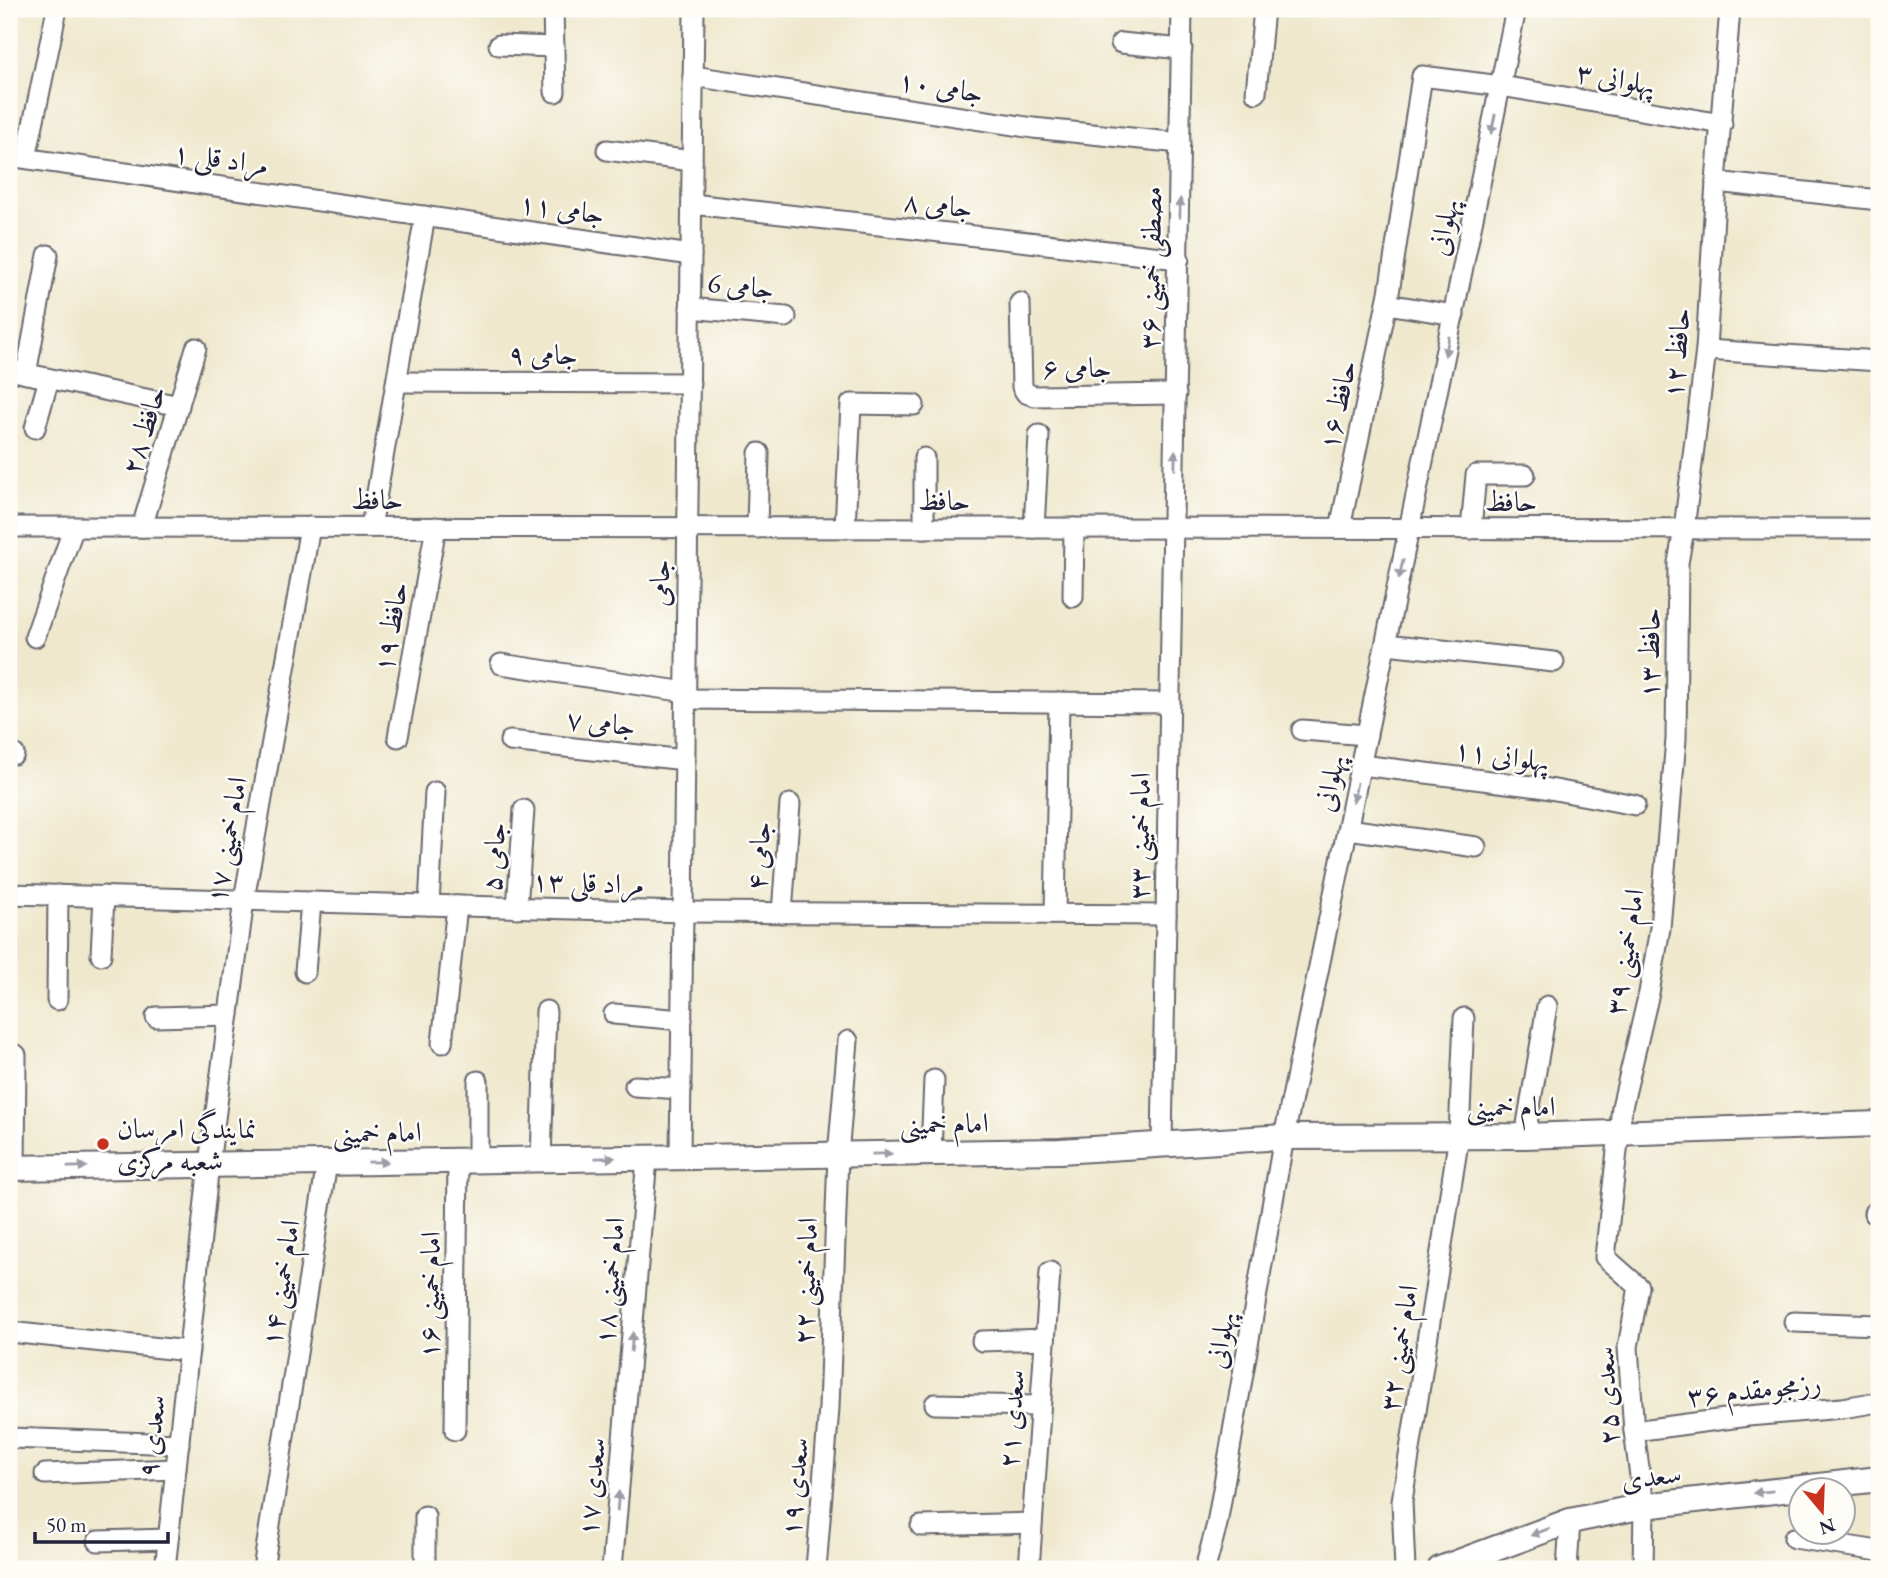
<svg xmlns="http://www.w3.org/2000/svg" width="1888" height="1578" font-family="'EB Garamond',Amiri,serif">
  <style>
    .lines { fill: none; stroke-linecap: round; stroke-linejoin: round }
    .minor-casing { stroke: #6a676e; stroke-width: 23 }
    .major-casing { stroke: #6a676e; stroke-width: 28 }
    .minor { stroke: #fff; stroke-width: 19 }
    .major { stroke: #fff; stroke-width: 24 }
    .oneway { fill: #9c9ca7 }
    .poi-dot { fill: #c8321e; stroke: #fdfcf7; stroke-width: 2.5 }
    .labels { text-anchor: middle; stroke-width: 5; stroke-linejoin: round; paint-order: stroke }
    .street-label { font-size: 28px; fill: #22223b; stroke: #fdfcf7 }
    .poi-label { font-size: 28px; fill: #22223b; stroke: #fdfcf7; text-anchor: start }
  </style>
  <rect width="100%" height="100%" fill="#fdfcf7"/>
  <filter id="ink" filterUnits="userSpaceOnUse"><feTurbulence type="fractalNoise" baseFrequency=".0143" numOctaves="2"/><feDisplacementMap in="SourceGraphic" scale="14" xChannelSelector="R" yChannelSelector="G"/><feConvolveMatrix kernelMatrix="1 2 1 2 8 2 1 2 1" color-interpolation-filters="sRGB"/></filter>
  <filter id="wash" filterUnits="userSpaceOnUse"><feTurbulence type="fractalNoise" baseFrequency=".00686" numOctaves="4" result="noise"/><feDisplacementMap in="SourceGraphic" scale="28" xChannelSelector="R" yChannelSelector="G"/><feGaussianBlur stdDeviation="1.57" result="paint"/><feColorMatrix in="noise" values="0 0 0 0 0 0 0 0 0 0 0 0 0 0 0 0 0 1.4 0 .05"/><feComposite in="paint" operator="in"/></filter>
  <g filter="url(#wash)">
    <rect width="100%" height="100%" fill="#efe8cd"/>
  </g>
  <g filter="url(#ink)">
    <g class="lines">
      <defs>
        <g id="minor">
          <path d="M553,9L555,92"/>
          <path d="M1121,43L1182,49"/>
          <path d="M499,45L554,47"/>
          <path d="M693,76L1033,128L1180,143"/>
          <path d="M1256,93L1264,9"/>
          <path d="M607,150L692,161"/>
          <path d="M9,156L691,255"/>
          <path d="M26,158L57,9"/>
          <path d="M1716,182L1879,200"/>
          <path d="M692,204L1179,259"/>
          <path d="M1020,303L1022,387L1026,393L1034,396L1176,394"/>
          <path d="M1387,304L1454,315"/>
          <path d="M690,308L786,317"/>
          <path d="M1706,350L1879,361"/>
          <path d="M9,370L179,406"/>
          <path d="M26,374L48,255"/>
          <path d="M397,382L690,383"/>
          <path d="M35,428L49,379"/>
          <path d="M924,458V528"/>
          <path d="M9,527L1879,529"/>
          <path d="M142,527L196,348"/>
          <path d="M371,527L425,216"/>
          <path d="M757,528L759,453"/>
          <path d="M845,528L851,404L914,405"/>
          <path d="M1034,528L1039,435"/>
          <path d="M1340,528L1389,293L1422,76L1501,86L1722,124"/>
          <path d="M1471,529L1476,475H1525"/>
          <path d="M1073,597L1074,528"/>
          <path d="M35,637L74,527"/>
          <path d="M1386,644L1554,662"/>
          <path d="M501,664L686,692"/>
          <path d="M686,699L1170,703"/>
          <path d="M1302,730L1367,735"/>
          <path d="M398,737L436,527"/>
          <path d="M510,741L685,760"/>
          <path d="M9,753L14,754"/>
          <path d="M1361,765L1539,787L1635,805"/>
          <path d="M1348,829L1476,847"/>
          <path d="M9,894L684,912L1166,915"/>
          <path d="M429,905L435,792"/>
          <path d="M517,908L524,810"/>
          <path d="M782,913L790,804"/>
          <path d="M1055,914L1059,702"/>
          <path d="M101,955L104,896"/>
          <path d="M305,972L311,902"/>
          <path d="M57,1000L58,895"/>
          <path d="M614,1014L682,1020"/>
          <path d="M156,1017L229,1015"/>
          <path d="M442,1043L457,906"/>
          <path d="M478,1081V1160"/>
          <path d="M635,1086L681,1089"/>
          <path d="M1525,1136L1547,1006"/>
          <path d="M1162,1144L1182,9"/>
          <path d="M931,1153L934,1080"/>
          <path d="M680,1157L694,9"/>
          <path d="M541,1159L546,1011"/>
          <path d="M15,1168L16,1055"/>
          <path d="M1874,1213H1879"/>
          <path d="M1794,1322L1879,1325"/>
          <path d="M9,1332L189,1351"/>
          <path d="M982,1341L1045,1339"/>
          <path d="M935,1404L1040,1406"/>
          <path d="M455,1430L458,1161"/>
          <path d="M1634,1431L1748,1416L1842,1408L1879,1402"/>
          <path d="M9,1438L179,1444"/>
          <path d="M45,1474L176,1469"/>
          <path d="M921,1526L1032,1523"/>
          <path d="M1794,1538L1879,1551"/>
          <path d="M98,1541L168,1539"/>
          <path d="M165,1569L209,1164L244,900L310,527"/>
          <path d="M263,1569L327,1163"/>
          <path d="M425,1569V1516"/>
          <path d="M612,1569L647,1158"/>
          <path d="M816,1569L829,1408L838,1155L848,1041"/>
          <path d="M1029,1569L1050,1272"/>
          <path d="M1205,1569L1217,1524L1284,1137L1516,9"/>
          <path d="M1405,1569L1402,1501L1459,1136L1464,1018"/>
          <path d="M1567,1569L1570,1521"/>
          <path d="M1643,1569L1644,1506L1634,1431L1628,1347L1639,1287L1605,1257L1622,1107L1649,993L1660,928L1676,739L1678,563L1684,529L1706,350L1716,182L1730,9"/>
        </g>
        <g id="major">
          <path d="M9,1168L1060,1151L1284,1137L1525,1136L1879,1124"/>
          <path d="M1440,1569L1570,1521L1644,1506L1879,1479"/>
        </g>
      </defs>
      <!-- minor casing -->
      <use href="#minor" class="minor-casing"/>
      <!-- major casing -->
      <use href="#major" class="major-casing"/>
      <!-- minor -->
      <use href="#minor" class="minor"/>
      <!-- major -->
      <use href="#major" class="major"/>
    </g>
    <!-- one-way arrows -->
    <defs><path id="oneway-solid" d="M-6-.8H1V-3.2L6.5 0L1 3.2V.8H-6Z" transform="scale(1.75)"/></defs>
    <g class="oneway">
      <use href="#oneway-solid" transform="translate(1493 124) rotate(102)"/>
      <use href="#oneway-solid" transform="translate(1180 208) rotate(-89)"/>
      <use href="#oneway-solid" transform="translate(1447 346) rotate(102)"/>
      <use href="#oneway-solid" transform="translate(1175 460) rotate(-89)"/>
      <use href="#oneway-solid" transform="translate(1401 569) rotate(102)"/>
      <use href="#oneway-solid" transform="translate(1355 792) rotate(102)"/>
      <use href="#oneway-solid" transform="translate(882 1154) rotate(-1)"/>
      <use href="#oneway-solid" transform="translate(605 1158) rotate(-1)"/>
      <use href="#oneway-solid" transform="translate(378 1162) rotate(-1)"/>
      <use href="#oneway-solid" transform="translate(77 1167) rotate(-1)"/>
      <use href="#oneway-solid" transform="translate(632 1342) rotate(-85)"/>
      <use href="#oneway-solid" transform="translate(1763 1492) rotate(174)"/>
      <use href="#oneway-solid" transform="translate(618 1501) rotate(-85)"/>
      <use href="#oneway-solid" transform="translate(1540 1532) rotate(159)"/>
    </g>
  </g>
  <!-- markers -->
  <circle class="poi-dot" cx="103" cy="1144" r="7"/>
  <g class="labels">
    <!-- street labels -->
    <g class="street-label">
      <text transform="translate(1616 78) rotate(10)" y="10">پهلوانی ۳</text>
      <text transform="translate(941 86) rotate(9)" y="10">جامی ۱۰</text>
      <text transform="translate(221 158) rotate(8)" y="10">مراد قلی ۱</text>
      <text transform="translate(938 204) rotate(6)" y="10">جامی ۸</text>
      <text transform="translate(562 208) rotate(8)" y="10">جامی ۱۱</text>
      <text transform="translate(1443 227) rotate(-78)" y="10">پهلوانی</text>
      <text transform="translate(1150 268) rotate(-89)" y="10">مصطفی خمینی ۳۶</text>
      <text transform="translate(741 285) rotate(6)" y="10">جامی 6</text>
      <text transform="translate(1676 353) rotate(-85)" y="10">حافظ ۱۲</text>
      <text x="543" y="364">جامی ۹</text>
      <text x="1077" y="377">جامی ۶</text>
      <text transform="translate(1337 405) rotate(-78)" y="10">حافظ ۱۶</text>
      <text transform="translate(143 430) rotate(-73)" y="10">حافظ ۲۸</text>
      <text x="377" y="509">حافظ</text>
      <text x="944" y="510">حافظ</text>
      <text x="1511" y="511">حافظ</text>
      <text transform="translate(659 583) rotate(-89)" y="10">جامی</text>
      <text transform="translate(390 627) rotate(-80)" y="10">حافظ ۱۹</text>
      <text transform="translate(1649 653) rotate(-89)" y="10">حافظ ۱۳</text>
      <text transform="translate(601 722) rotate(6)" y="10">جامی ۷</text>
      <text transform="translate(1502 755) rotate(8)" y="10">پهلوانی ۱۱</text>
      <text transform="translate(1329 783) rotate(-78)" y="10">پهلوانی</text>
      <text transform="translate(1139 836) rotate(-89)" y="10">امام خمینی ۳۳</text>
      <text transform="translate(226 840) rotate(-80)" y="10">امام خمینی ۱۷</text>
      <text transform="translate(758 856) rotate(-86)" y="10">جامی ۴</text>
      <text transform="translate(493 857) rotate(-86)" y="10">جامی ۵</text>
      <text transform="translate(588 882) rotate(2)" y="10">مراد قلی ۱۳</text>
      <text transform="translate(1624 952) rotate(-81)" y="10">امام خمینی ۳۹</text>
      <text x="1511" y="1116">امام خمینی</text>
      <text transform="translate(944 1123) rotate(-1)" y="10">امام خمینی</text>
      <text transform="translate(377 1132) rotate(-1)" y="10">امام خمینی</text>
      <text transform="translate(609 1281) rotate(-85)" y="10">امام خمینی ۱۸</text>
      <text transform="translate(805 1281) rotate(-88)" y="10">امام خمینی ۲۲</text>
      <text transform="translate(280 1283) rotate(-81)" y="10">امام خمینی ۱۴</text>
      <text transform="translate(429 1295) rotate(-89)" y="10">امام خمینی ۱۶</text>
      <text transform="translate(1220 1340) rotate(-80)" y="10">پهلوانی</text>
      <text transform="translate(1398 1348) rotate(-81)" y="10">امام خمینی ۳۲</text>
      <text transform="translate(1754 1389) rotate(-6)" y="10">رزمجومقدم ۳۶</text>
      <text transform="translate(1606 1396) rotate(-93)" y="10">سعدی ۲۵</text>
      <text transform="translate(1011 1419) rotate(-86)" y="10">سعدی ۲۱</text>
      <text transform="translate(151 1436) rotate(-84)" y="10">سعدی ۹</text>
      <text transform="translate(1651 1476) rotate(-8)" y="10">سعدی</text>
      <text transform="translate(591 1487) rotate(-85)" y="10">سعدی ۱۷</text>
      <text transform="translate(794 1487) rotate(-85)" y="10">سعدی ۱۹</text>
    </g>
    <!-- poi labels -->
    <g class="poi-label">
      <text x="117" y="1138">نمایندگی امرسان<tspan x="117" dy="32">شعبه مرکزی</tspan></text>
    </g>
  </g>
  <!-- margin -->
  <rect width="1888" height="1578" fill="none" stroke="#fdfcf7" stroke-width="35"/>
  <!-- north arrow -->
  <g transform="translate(1822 1511) rotate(161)"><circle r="33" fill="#fdfcf7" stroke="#a5a5ac" stroke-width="2"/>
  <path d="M0-5L12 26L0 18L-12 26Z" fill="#c8321e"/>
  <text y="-10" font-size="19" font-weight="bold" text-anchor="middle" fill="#22223b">N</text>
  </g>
  <!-- scale -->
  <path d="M35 1532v10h133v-10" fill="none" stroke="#22223b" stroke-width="3.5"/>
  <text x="46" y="1532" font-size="21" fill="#22223b" stroke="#fdfcf7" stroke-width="5" paint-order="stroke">50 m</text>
</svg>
